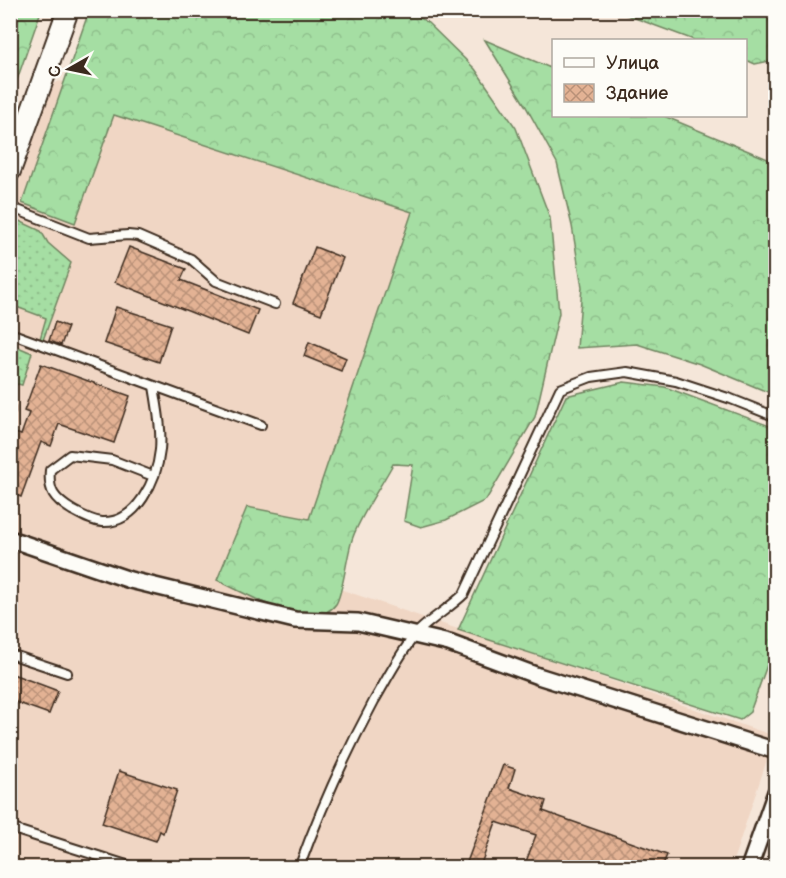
<svg xmlns="http://www.w3.org/2000/svg" width="786" height="878" font-family="'Balsamiq Sans',sans-serif">
  <style>
    .built { fill: #f0d6c4 }
    .grass { fill: url(#grass-dots); stroke: #708460; stroke-width: 1.5 }
    .forest { fill: url(#forest-crowns); stroke: #708460; stroke-width: 1.5 }
    .building { fill: url(#building-cross-hatch); stroke: #3b2a1e; stroke-width: 1.5 }
    .lines { fill: none; stroke-linecap: round; stroke-linejoin: round }
    .lane-casing { stroke: #3b2a1e; stroke-width: 12 }
    .street-casing { stroke: #3b2a1e; stroke-width: 20 }
    .secondary-casing { stroke: #3b2a1e; stroke-width: 24 }
    .lane { stroke: #fdfcf7; stroke-width: 8 }
    .street { stroke: #fdfcf7; stroke-width: 15 }
    .secondary { stroke: #fdfcf7; stroke-width: 20 }
  </style>
  <defs>
    <pattern id="grass-dots" width="8" height="8" patternUnits="userSpaceOnUse" patternTransform="scale(1.5)"><rect width="8" height="8" fill="#a5dea3"/><path d="M2 2h.1M6 6h.1" fill="none" stroke="#8fbf8c" stroke-width="1.8" stroke-linecap="round"/></pattern>
    <pattern id="forest-crowns" width="20" height="18" patternUnits="userSpaceOnUse" patternTransform="scale(1.5)"><rect width="20" height="18" fill="#a5dea3"/><path d="M2 6a3 3 0 1 1 6 0M12 15a3 3 0 1 1 6 0" fill="none" stroke="#8fbf8c"/></pattern>
    <pattern id="building-cross-hatch" width="8" height="8" patternUnits="userSpaceOnUse" patternTransform="scale(1.5)"><rect width="8" height="8" fill="#e3b294"/><path d="M0 0l8 8M0 8l8-8" fill="none" stroke="#b99178"/></pattern>
  </defs>
  <rect width="100%" height="100%" fill="#f5e6d9"/>
  <filter id="ink" filterUnits="userSpaceOnUse"><feTurbulence type="fractalNoise" baseFrequency=".0167" numOctaves="2"/><feDisplacementMap in="SourceGraphic" scale="12" xChannelSelector="R" yChannelSelector="G"/><feConvolveMatrix kernelMatrix="1 2 1 2 8 2 1 2 1" color-interpolation-filters="sRGB"/></filter>
  <g filter="url(#ink)">
    <!-- built -->
    <path class="built" d="M60,81L439,209L313,580L775,736L731,867L11,868V200L51,85Z"/>
    <!-- grass -->
    <g class="grass">
      <path d="M15,219L41,231L48,243L71,263L43,340L40,339L46,318L11,305V231Z"/>
      <path d="M11,344L32,353L22,385L18,384L11,387Z"/>
    </g>
    <!-- forest -->
    <g class="forest">
      <path d="M11,10L41,11L11,97L10,11Z"/>
      <path d="M89,11H409L427,22L475,69L516,128L550,218L559,313L535,417L486,500L446,520L421,527L404,521L413,465L393,464C381,486 361,515 353,537C347,552 343,594 336,604C314,635 243,592 217,580L247,507L309,519L412,212L114,115L75,223L22,203Z"/>
      <path d="M616,11H775V60L755,64L746,60V40H694Z"/>
      <path d="M485,40L553,69L554,116H664L775,162V395L700,364L637,344L577,348L582,287L572,226L557,163L525,105Z"/>
      <path d="M624,382L665,387L775,428V643L750,712L740,720L458,630L566,396Z"/>
    </g>
    <!-- building -->
    <g class="building">
      <path d="M129,247L186,269L181,280L258,310L248,335L115,282Z"/>
      <path d="M315,247L343,258L321,314L293,303Z"/>
      <path d="M116,307L171,325L159,362L104,343Z"/>
      <path d="M55,322L68,327L61,345L49,341Z"/>
      <path d="M309,342L346,358L341,371L304,356Z"/>
      <path d="M41,364L130,396L114,443L59,424L51,446L41,442L21,497L10,493V445L15,433L21,435L29,413L24,411Z"/>
      <path d="M10,673L58,691L49,714L10,700Z"/>
      <path d="M503,765L515,769L509,788L546,801L543,811L667,855L662,867H524L536,835L496,822L480,867L466,865Z"/>
      <path d="M119,771L177,790L163,833L160,831L156,841L102,823Z"/>
    </g>
    <g class="lines">
      <defs>
        <g id="lane">
          <path d="M10,207L89,238L128,235L138,236L191,259L216,281L275,304"/>
          <path d="M10,333L261,425"/>
          <path d="M10,408V412"/>
          <path d="M153,476L112,460L70,455L50,470C48,491 54,499 72,510C81,515 91,521 102,522C137,524 157,479 160,450C162,429 157,406 154,386"/>
          <path d="M10,654L67,673"/>
          <path d="M10,828L136,868"/>
          <path d="M299,868C320,810 345,755 374,701C387,679 399,655 415,635C427,621 450,608 464,594L560,389L591,377L627,372L676,381L731,399L776,417"/>
        </g>
        <g id="street">
          <path d="M10,539L130,580L295,620L358,622L449,643L538,676L776,751"/>
          <path d="M749,868L776,792"/>
        </g>
        <path id="secondary" d="M10,171L68,10"/>
      </defs>
      <!-- lane casing -->
      <use href="#lane" class="lane-casing"/>
      <!-- street casing -->
      <use href="#street" class="street-casing"/>
      <!-- secondary casing -->
      <use href="#secondary" class="secondary-casing"/>
      <!-- lane -->
      <use href="#lane" class="lane"/>
      <!-- street -->
      <use href="#street" class="street"/>
      <!-- secondary -->
      <use href="#secondary" class="secondary"/>
    </g>
  </g>
  <!-- margin -->
  <rect width="786" height="878" fill="none" stroke="#fdfcf7" stroke-width="36"/>
  <rect x="18" y="18" width="750" height="842" fill="none" stroke="#3b2a1e" stroke-width="2" filter="url(#ink)"/>
  <!-- legend -->
  <rect x="552" y="39" width="195" height="78" fill="#fdfcf7" stroke="#afa8a0" stroke-width="1.5"/>
  <rect x="564" y="58" width="30" height="9" fill="#fdfcf7" stroke="#afa8a0" stroke-width="1.5"/>
  <text x="606" y="69" font-size="18" fill="#3b2a1e">Улица</text>
  <rect x="564" y="84" width="30" height="18" fill="url(#building-cross-hatch)" stroke="#afa8a0" stroke-width="1.5"/>
  <text x="606" y="99" font-size="18" fill="#3b2a1e">Здание</text>
  <!-- north arrow -->
  <g transform="translate(69 69) rotate(261)" stroke="#fdfcf7" stroke-width="4.5" paint-order="stroke">
  <path d="M0-4.5L10 22L0 15L-10 22Z" fill="#3b2a1e"/>
  <text y="-9" font-size="16" font-weight="bold" text-anchor="middle" fill="#3b2a1e">С</text>
  </g>
</svg>
